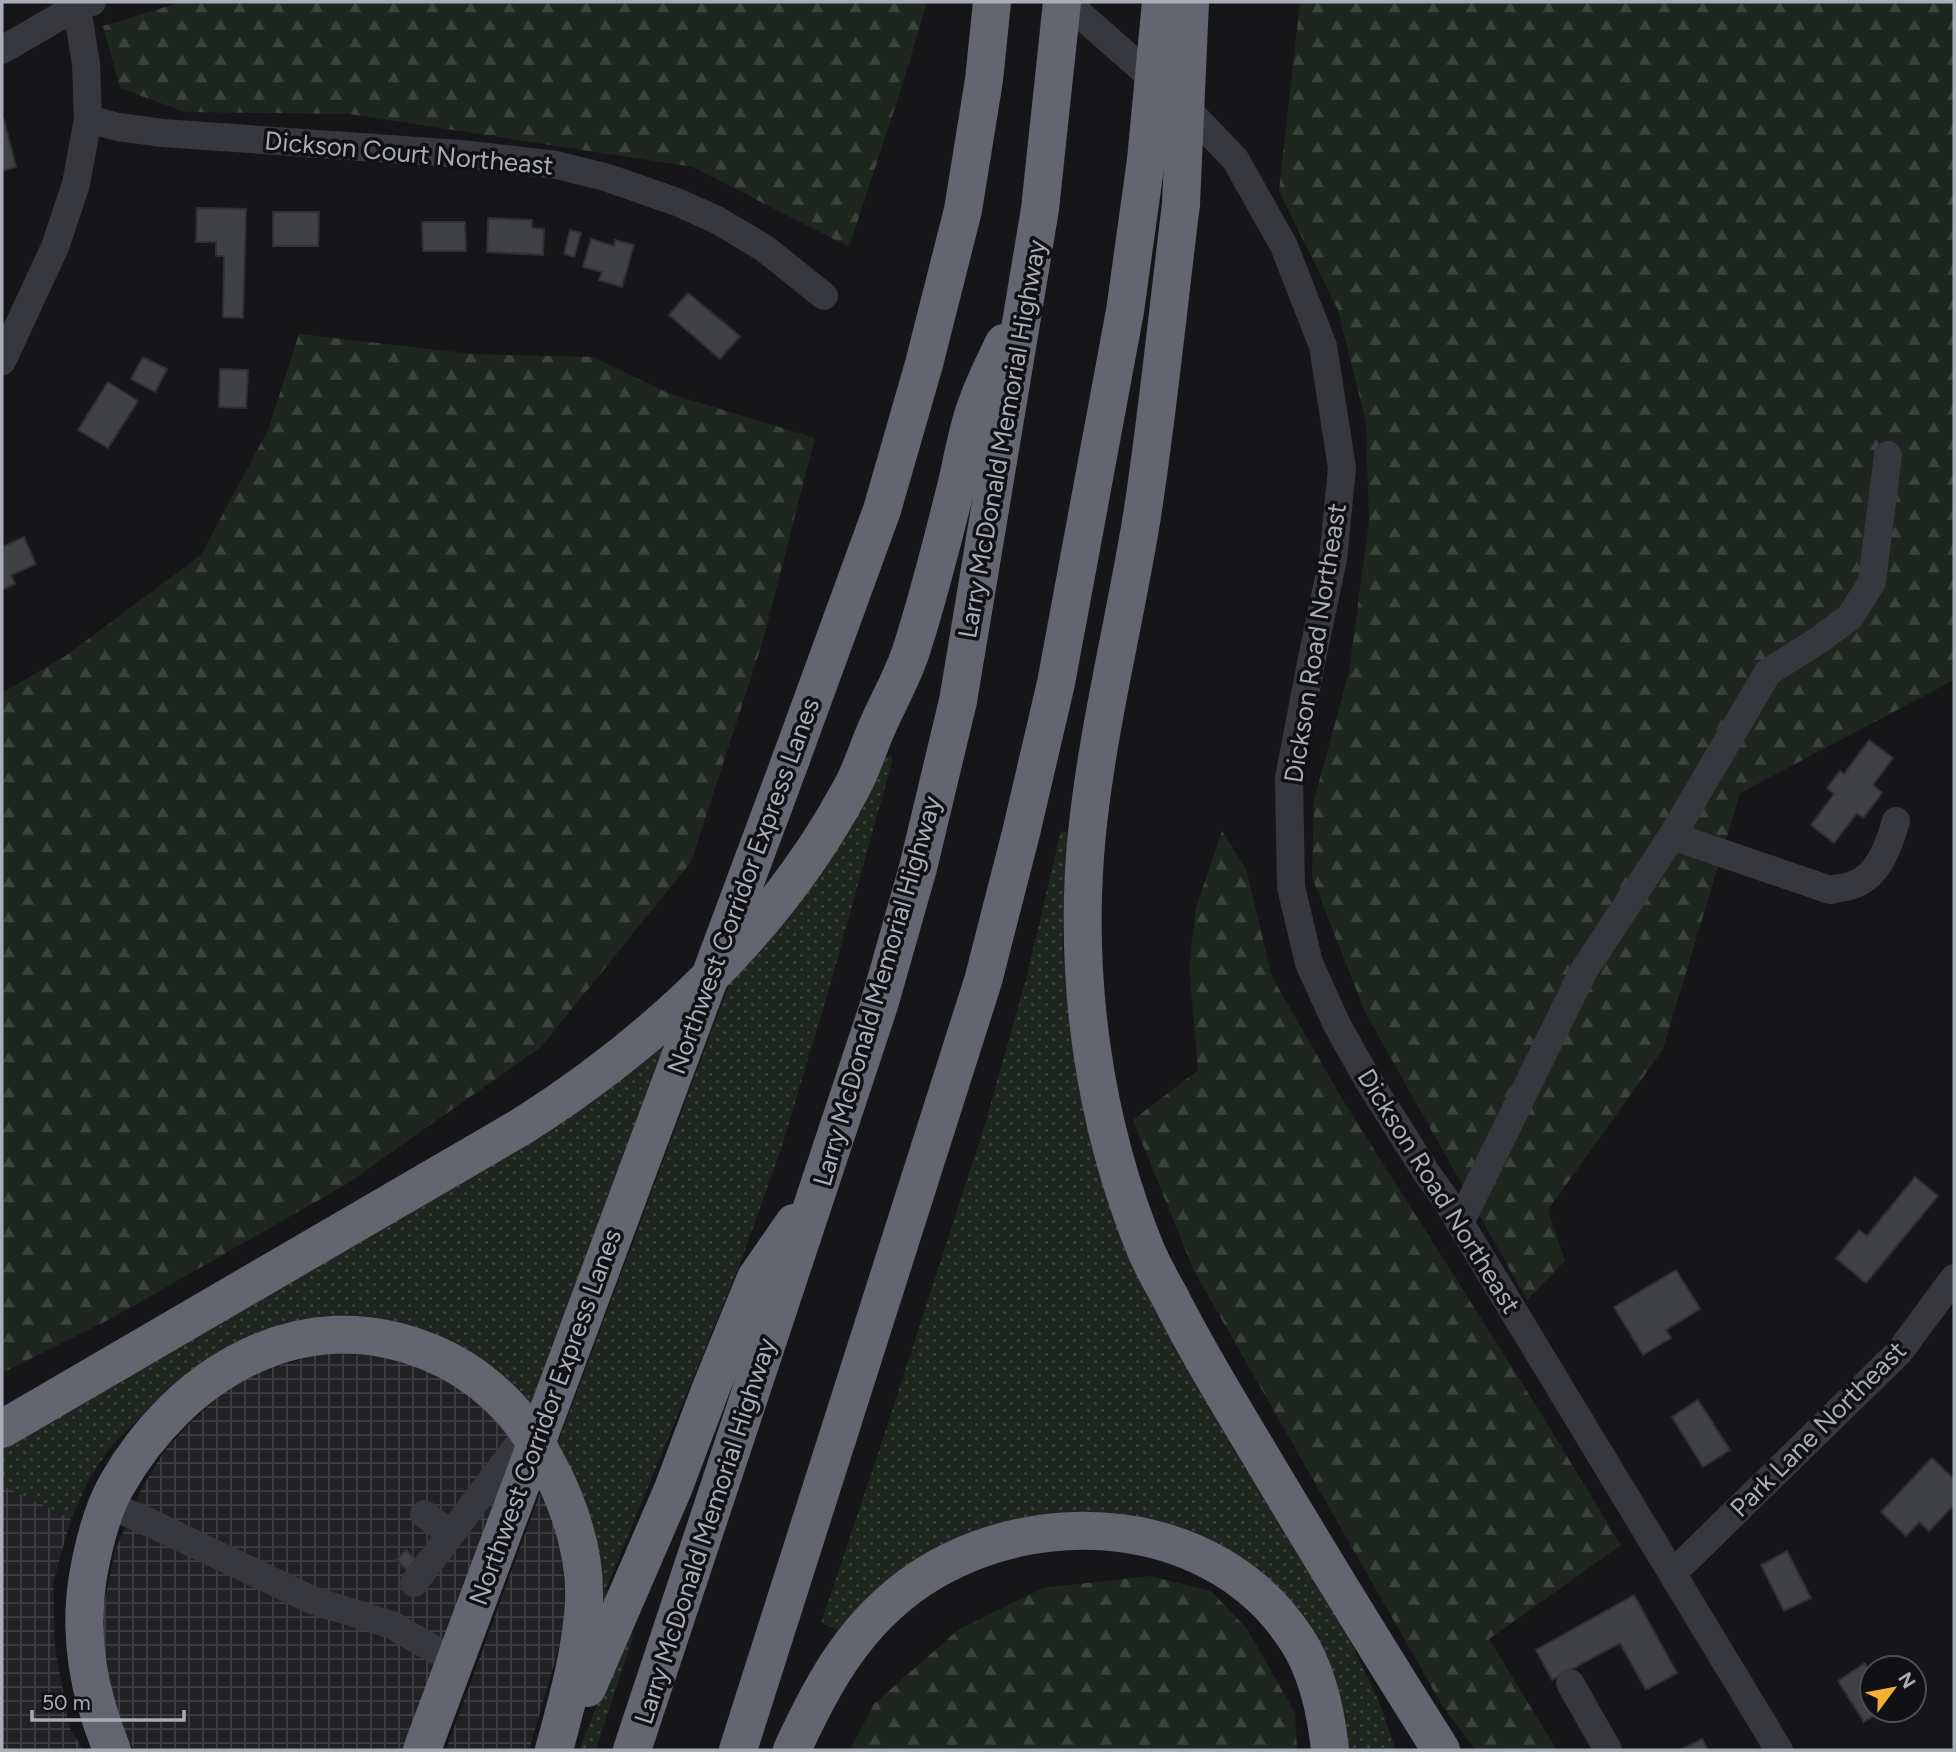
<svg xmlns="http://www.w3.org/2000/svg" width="1956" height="1752" font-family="Figtree,sans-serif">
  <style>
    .industrial { fill: url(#industrial-grid) }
    .grass { fill: url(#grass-dots) }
    .forest { fill: url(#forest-firs) }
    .building { fill: #404145; stroke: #303034; stroke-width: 2 }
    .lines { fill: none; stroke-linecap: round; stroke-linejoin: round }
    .minor { stroke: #37383d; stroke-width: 28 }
    .highway { stroke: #63666e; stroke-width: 38 }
    .highway-bridge { stroke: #63666e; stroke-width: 38 }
    .labels { text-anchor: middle; stroke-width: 7; stroke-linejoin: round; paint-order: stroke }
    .street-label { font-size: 26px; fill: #a8adb8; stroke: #111113 }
  </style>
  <defs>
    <pattern id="industrial-grid" width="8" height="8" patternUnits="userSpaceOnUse" patternTransform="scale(1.75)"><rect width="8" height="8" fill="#222225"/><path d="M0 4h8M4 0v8" fill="none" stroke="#3f3f43"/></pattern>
    <pattern id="grass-dots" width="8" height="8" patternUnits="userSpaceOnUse" patternTransform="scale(1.75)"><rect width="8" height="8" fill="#1e261f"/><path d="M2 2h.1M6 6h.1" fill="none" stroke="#3c433d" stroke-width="1.8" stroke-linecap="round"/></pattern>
    <pattern id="forest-firs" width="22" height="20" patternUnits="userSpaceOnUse" patternTransform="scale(1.75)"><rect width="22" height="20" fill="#1e261f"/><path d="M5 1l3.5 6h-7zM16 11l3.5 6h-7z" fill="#3c433d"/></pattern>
  </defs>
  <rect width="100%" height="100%" fill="#161618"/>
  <!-- industrial -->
  <g class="industrial">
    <path d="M328,1352L399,1359L458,1385L508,1432L505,1477L404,1750H134L115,1709L99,1626L115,1551L142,1488L163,1453L188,1425L216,1399L248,1374Z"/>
    <path d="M2,1485L71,1519L53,1583L55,1646L69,1726L83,1750H2Z"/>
    <path d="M543,1485L561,1538L566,1623L529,1750H446Z"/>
  </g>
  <!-- grass -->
  <g class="grass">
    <path d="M892,755V762L827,996L783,1143L740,1264L606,1589L616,1595L601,1634L569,1465L558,1443L732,977L825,859L885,759Z"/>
    <path d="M1061,831L1069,833C1066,871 1062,909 1063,947C1065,991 1073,1034 1079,1077L1378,1699L1396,1750H1346L1220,1546L1160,1522L1105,1513L1046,1514L1001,1525L839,1631L821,1623L880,1448L985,1124L1026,979Z"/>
    <path d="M664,1046L528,1410L440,1337L382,1319L327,1317L215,1355L163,1394L109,1449L88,1481L71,1519L2,1485V1442L598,1090Z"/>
    <path d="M631,1632L633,1637L596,1750H579L626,1633Z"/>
  </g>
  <!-- forest -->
  <g class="forest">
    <path d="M182,2H927L901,89L849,247L693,167L350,114L185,112L120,88L103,26Z"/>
    <path d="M1300,2H1954V680L1740,793L1663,1049L1548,1210L1565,1261L1527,1300L1365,1012L1312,877L1314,800L1349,672L1369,521L1366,423L1338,310L1279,191Z"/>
    <path d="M299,334L473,354L593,357L668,393L815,438L762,644L691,862L541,1047L345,1185L112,1318L2,1373V693L67,655L201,555L268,430Z"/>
    <path d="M1222,831L1246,869L1272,977L1344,1102L1537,1407L1621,1545L1489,1639L1557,1750H1475L1442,1705L1194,1271L1133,1120L1198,1070L1189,966L1196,908Z"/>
    <path d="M1149,1576L1211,1591L1247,1629L1295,1713L1297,1750H850L874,1704L958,1630L1043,1588Z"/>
  </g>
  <!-- building -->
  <g class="building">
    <path d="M2,120H4L16,167L2,171Z"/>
    <path d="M197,208L246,209L243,318L223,317L224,256H216V242H196Z"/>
    <path d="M273,212H319L318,246H273Z"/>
    <path d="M488,218L532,220V228L544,229L543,255L487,252Z"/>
    <path d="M422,222H465L466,251H423Z"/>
    <path d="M570,230L581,233L574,257L564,254Z"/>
    <path d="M591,239L614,246L615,240L634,245L622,287L599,280L602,272L583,267Z"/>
    <path d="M688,293L740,336L720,359L669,315Z"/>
    <path d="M143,357L167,369L155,392L131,379Z"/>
    <path d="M220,369L248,370L246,408L219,407Z"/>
    <path d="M108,382L138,401L108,448L78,430Z"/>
    <path d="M24,537L36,564L11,575L15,584L2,590V547Z"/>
    <path d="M1869,740L1893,758L1873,785L1882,793L1863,818L1857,813L1834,843L1811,825L1834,794L1827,788L1840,771L1844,774Z"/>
    <path d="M1915,1177L1938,1196L1866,1283L1836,1258L1859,1230L1867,1236Z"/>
    <path d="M1676,1270L1700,1309L1666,1330L1671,1338L1643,1355L1614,1307Z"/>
    <path d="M1698,1400L1730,1450L1703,1467L1672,1417Z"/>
    <path d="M1932,1458L1954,1479V1505L1929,1531L1919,1522L1906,1536L1881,1512Z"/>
    <path d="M406,1550L421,1563L411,1574L396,1560Z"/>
    <path d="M1787,1551L1811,1598L1784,1611L1761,1565Z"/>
    <path d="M1634,1595L1677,1673L1646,1690L1620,1643L1552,1680L1536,1650Z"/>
    <path d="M1865,1663L1872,1674V1710H1882L1864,1722L1838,1681Z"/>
    <path d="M1702,1739L1708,1750H1680Z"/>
  </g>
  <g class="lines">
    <!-- minor -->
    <g class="minor">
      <path d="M1066,2L1183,105L1235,159L1284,246L1323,346L1342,468L1333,559L1312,658L1289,778L1291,887L1309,963L1337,1025L1368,1080L1426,1172L1448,1203L1779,1750"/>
      <path d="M2,50L76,7L92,2"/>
      <path d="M88,119L118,127L163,133L461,154L556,165L605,177L677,202L717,220L764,248L824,296"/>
      <path d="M2,361L55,247L76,184L88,119L86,64L76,2"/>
      <path d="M1672,836L1830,890C1837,888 1846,888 1853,885C1879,876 1889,845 1896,821"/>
      <path d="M1460,1223L1583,972L1672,836L1768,672L1816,642L1850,617L1872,582L1888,455"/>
      <path d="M108,1505L142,1519L312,1600L392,1625L435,1650"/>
      <path d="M424,1514L451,1534"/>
      <path d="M1673,1573L1900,1351L1954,1278"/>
      <path d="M414,1583L528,1432"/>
      <path d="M1570,1683L1608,1750"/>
    </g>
    <!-- highway -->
    <g class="highway">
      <path d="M1181,204C1168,308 1158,412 1142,516C1125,621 1098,726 1087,833C1073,974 1093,1122 1147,1253C1154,1268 1162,1283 1170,1297C1196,1349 1226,1398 1256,1448C1316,1549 1378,1650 1441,1750"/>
      <path d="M791,759L882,510L924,364L963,210L984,80L992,2"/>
      <path d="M2,1429L524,1125C657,1040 777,928 852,787C863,767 869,744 879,723C889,700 903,676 911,651C929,596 943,539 957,483C963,457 968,425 978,401C985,381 995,362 1004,343"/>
      <path d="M587,1688L673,1489L711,1388L756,1278L794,1223"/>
      <path d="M112,1750C89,1693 78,1638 88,1576C93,1548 102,1511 116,1486C179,1374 302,1299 429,1352C479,1372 520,1411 545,1459C569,1503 586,1552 584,1603C581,1653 567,1702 554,1750"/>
      <path d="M632,1750L879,1005L918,868L958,701L1040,209L1062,2"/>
      <path d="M738,1750L983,981L1021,833L1056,683L1125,311L1146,160"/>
      <path d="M792,1750C823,1682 856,1622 920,1579C1038,1501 1217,1515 1297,1640C1318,1672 1326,1712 1330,1750"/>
    </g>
    <!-- highway-bridge -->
    <g class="highway-bridge">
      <path d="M1146,160L1161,2"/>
      <path d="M1181,204L1190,2"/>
      <path d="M422,1750L791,759"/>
    </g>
  </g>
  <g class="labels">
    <!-- street labels -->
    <g class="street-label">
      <text transform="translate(409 153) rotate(5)" y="9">Dickson Court Northeast</text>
      <text transform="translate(1002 439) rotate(-80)" y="9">Larry McDonald Memorial Highway</text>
      <text transform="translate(1315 643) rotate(-81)" y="9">Dickson Road Northeast</text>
      <text transform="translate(743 886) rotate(-70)" y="9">Northwest Corridor Express Lanes</text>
      <text transform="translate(877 991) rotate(-74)" y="9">Larry McDonald Memorial Highway</text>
      <text transform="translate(1439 1191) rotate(58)" y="9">Dickson Road Northeast</text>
      <text transform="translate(545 1417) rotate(-70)" y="9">Northwest Corridor Express Lanes</text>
      <text transform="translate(1818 1429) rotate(-45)" y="9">Park Lane Northeast</text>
      <text transform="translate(705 1531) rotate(-72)" y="9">Larry McDonald Memorial Highway</text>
    </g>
  </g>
  <!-- border -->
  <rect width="1956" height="1752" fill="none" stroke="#a8adb8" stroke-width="7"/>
  <!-- north arrow -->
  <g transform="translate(1893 1689) rotate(58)"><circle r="33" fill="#111113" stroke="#4d4f55" stroke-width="2"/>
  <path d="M0-5L12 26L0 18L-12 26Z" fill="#f2b134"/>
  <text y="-10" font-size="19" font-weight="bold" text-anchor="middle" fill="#a8adb8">N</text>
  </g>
  <!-- scale -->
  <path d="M32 1710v10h152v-10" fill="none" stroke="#a8adb8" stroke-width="3.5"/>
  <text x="42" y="1710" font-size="21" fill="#a8adb8" stroke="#111113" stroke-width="5" paint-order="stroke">50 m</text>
</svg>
